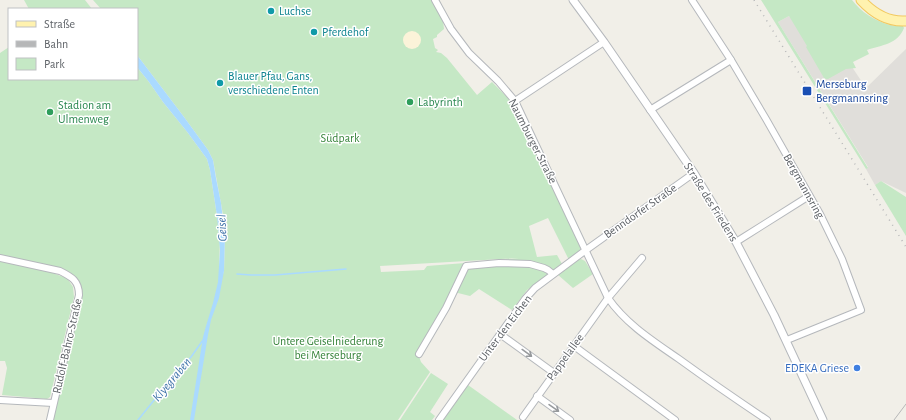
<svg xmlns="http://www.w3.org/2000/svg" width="906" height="420" font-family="'Alegreya Sans',sans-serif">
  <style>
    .industrial { fill: #e0deda }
    .green { fill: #c5e8c5; fill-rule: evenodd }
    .sand { fill: #fbf3d9 }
    .water { fill: #aadaff }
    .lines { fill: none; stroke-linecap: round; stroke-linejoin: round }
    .stream { stroke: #aadaff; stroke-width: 1.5 }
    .minor-casing { stroke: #b5b8bc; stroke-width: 8 }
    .tertiary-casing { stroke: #b5b8bc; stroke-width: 9 }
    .primary-casing { stroke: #f2c960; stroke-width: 11 }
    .minor { stroke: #fff; stroke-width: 6 }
    .tertiary { stroke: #fff; stroke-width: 7 }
    .primary { stroke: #fff2af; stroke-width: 9 }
    .tram { stroke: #b6b7b8; stroke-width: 1 }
    .rail { stroke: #b6b7b8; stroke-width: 1.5; stroke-dasharray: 1 5; stroke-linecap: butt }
    .oneway { stroke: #979a9d }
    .culture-dot { fill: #0f9aa8; stroke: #fff; stroke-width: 1.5 }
    .transit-dot { fill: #1a4fb4; stroke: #fff; stroke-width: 1.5 }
    .leisure-dot { fill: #2e9e5b; stroke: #fff; stroke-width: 1.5 }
    .shop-dot { fill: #3f7fe0; stroke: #fff; stroke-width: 1.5 }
    .labels { text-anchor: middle; stroke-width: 3; stroke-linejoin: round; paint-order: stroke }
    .culture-label { font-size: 12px; fill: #0d838f; stroke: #fff; text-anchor: start }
    .transit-label { font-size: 12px; fill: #164399; stroke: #fff; text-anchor: start }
    .leisure-label { font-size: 12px; fill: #27864d; stroke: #fff; text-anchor: start }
    .park-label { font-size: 12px; fill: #348238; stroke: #fff }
    .street-label { font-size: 12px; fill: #5f6368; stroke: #fff }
    .shop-label { font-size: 12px; fill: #366cbe; stroke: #fff; text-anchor: end }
    .water-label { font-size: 13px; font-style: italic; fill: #4174aa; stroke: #fff }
  </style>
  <rect width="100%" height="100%" fill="#f1efe8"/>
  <!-- industrial -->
  <path class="industrial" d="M789,16L850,64L866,88L906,49V193L881,181L875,185L866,169L868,167L778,22Z"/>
  <!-- green -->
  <g class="green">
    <path d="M24,0H85L92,9H29Z"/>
    <path d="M93,0H431L443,20L444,29L437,35V37L433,39L435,48L438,50L436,52L441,53L447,58L477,95L492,82L507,97L513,105L580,245C582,253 575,255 569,260L548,218L529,226L537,257L557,255L562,264L527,290L512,310L479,289L470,296L458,293L451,295L435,327L417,351L421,362L430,372L398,420H53L81,293L62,269L0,255V53L9,47V79H137V67L149,82L163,102L188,133L207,159L210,170L217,216L220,236L219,273L223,274L224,271L225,236L224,220L213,160L208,150L184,117L137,55V9H101ZM519,258L503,260L427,266L424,270L381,272L380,266Z"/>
    <path d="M761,0H852C861,12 875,21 890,25C894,26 899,26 903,26L904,28C898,44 882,45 867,50L869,54L853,62L856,68L846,69L828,79H826L824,78L806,47L807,46L789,16L778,22L868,168L866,169Z"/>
    <path d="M881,181L906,197V236L875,185Z"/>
    <path d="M581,259L585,261L593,274L573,288L557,274L578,260Z"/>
    <path d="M0,261L54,270L55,274L67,278L73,287L74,297L50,397L47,399L2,395L7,368L5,361H0Z"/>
    <path d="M431,373L448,384L430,412L435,416L432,420H400Z"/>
    <path d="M468,385L517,420H443Z"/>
  </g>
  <!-- sand -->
  <circle class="sand" cx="412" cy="40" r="9"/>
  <!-- water -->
  <path class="water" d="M137,55L184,117L208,150L213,160L216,178L221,203L225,236L224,271L219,298L211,320L208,335L194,420H190L203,337L206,326L213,303L218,282L220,250L217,216L210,170L207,159L188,133L163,102L149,82L137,67Z"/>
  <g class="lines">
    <!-- stream -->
    <g class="stream">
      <path d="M237,274L251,275H275L346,269"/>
      <path d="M138,420L177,372L191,357L203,340"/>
    </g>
    <defs>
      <g id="minor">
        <path d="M435,0L451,29L469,53L498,81L515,101L608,298C626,324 653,341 679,359C708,380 737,400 767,420"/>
        <path d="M692,0L731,60L766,119L820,214L842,259L861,310L787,340"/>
        <path d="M515,101L604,42"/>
        <path d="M650,110L731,60"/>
        <path d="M736,242L809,196"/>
        <path d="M0,258L60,271C72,277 79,281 79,295L50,420"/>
        <path d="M500,334L554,373"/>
        <path d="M574,346L675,420"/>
        <path d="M419,354L446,308L466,266L499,263L530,264L544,268L548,270L553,274"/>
        <path d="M537,396L570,420"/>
        <path d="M0,400L53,403"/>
        <path d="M523,417L608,298L642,258"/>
        <path d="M439,420L525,299L535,288L586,250L694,173"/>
      </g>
      <path id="tertiary" d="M573,0L604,42L694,173L736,242L774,315L823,420"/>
      <path id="primary" d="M861,0C873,13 887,22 905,21"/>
    </defs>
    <!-- minor casing -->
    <use href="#minor" class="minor-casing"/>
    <!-- tertiary casing -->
    <use href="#tertiary" class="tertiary-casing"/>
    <!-- primary casing -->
    <use href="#primary" class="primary-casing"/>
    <!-- minor -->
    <use href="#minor" class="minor"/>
    <!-- tertiary -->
    <use href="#tertiary" class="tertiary"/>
    <!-- primary -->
    <use href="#primary" class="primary"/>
    <!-- tram -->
    <path class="tram" d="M894,420L906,404"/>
    <!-- rail -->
    <path class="rail" d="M754,0L906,247"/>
  </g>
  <!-- one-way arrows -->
  <defs><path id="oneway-shaft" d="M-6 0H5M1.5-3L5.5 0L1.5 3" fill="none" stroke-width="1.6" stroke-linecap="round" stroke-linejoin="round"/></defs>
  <g class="oneway">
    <use href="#oneway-shaft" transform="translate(527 353) rotate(36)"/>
    <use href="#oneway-shaft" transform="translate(554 408) rotate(35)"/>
  </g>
  <!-- markers -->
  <g class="culture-dot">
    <circle cx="271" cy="11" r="4"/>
    <circle cx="314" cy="32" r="4"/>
    <circle cx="220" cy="83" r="4"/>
  </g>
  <rect class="transit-dot" x="802" y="86" width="10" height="10" rx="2"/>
  <g class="leisure-dot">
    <circle cx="410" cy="102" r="4"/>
    <circle cx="50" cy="112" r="4"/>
  </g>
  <circle class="shop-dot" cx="857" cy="368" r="4"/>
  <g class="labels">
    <!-- culture labels -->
    <g class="culture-label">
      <text x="279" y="15">Luchse</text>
      <text x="322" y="36">Pferdehof</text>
      <text x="228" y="80">Blauer Pfau, Gans,<tspan x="228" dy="14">verschiedene Enten</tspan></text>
    </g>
    <!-- transit labels -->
    <g class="transit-label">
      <text x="816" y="88">Merseburg<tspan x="816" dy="14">Bergmannsring</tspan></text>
    </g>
    <!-- leisure labels -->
    <g class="leisure-label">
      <text x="418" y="106">Labyrinth</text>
      <text x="58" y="109">Stadion am<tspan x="58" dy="14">Ulmenweg</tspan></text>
    </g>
    <!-- park labels -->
    <g class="park-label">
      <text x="340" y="142">Südpark</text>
      <text x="328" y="345">Untere Geiselniederung<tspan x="328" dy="14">bei Merseburg</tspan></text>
    </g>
    <!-- street labels -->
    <g class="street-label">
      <text transform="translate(533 141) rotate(63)" y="4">Naumburger Straße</text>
      <text transform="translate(804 186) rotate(61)" y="4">Bergmannsring</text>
      <text transform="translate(711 202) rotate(58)" y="4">Straße des Friedens</text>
      <text transform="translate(640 211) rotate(-35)" y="4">Benndorfer Straße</text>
      <text transform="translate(505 328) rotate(-53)" y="4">Unter den Eichen</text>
      <text transform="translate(67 346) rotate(-77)" y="4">Rudolf-Bahro-Straße</text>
      <text transform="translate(565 357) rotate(-54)" y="4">Pappelallee</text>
    </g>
    <!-- shop labels -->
    <g class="shop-label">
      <text x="849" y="372">EDEKA Griese</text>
    </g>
    <!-- water labels -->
    <g class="water-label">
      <text transform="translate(221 228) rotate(-93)" y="5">Geisel</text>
      <text transform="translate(171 379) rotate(-50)" y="5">Klyegraben</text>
    </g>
  </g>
  <!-- legend -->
  <rect x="8" y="8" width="130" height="72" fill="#ffffff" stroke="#bfc1c3"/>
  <rect x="16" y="21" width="20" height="6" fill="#fff2af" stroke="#bfc1c3"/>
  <text x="44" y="28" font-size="12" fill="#5f6368">Straße</text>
  <rect x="16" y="41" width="20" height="6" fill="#b6b7b8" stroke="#bfc1c3"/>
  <text x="44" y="48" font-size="12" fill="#5f6368">Bahn</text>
  <rect x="16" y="58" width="20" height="12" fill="#c5e8c5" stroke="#bfc1c3"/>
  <text x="44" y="68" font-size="12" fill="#5f6368">Park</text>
</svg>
